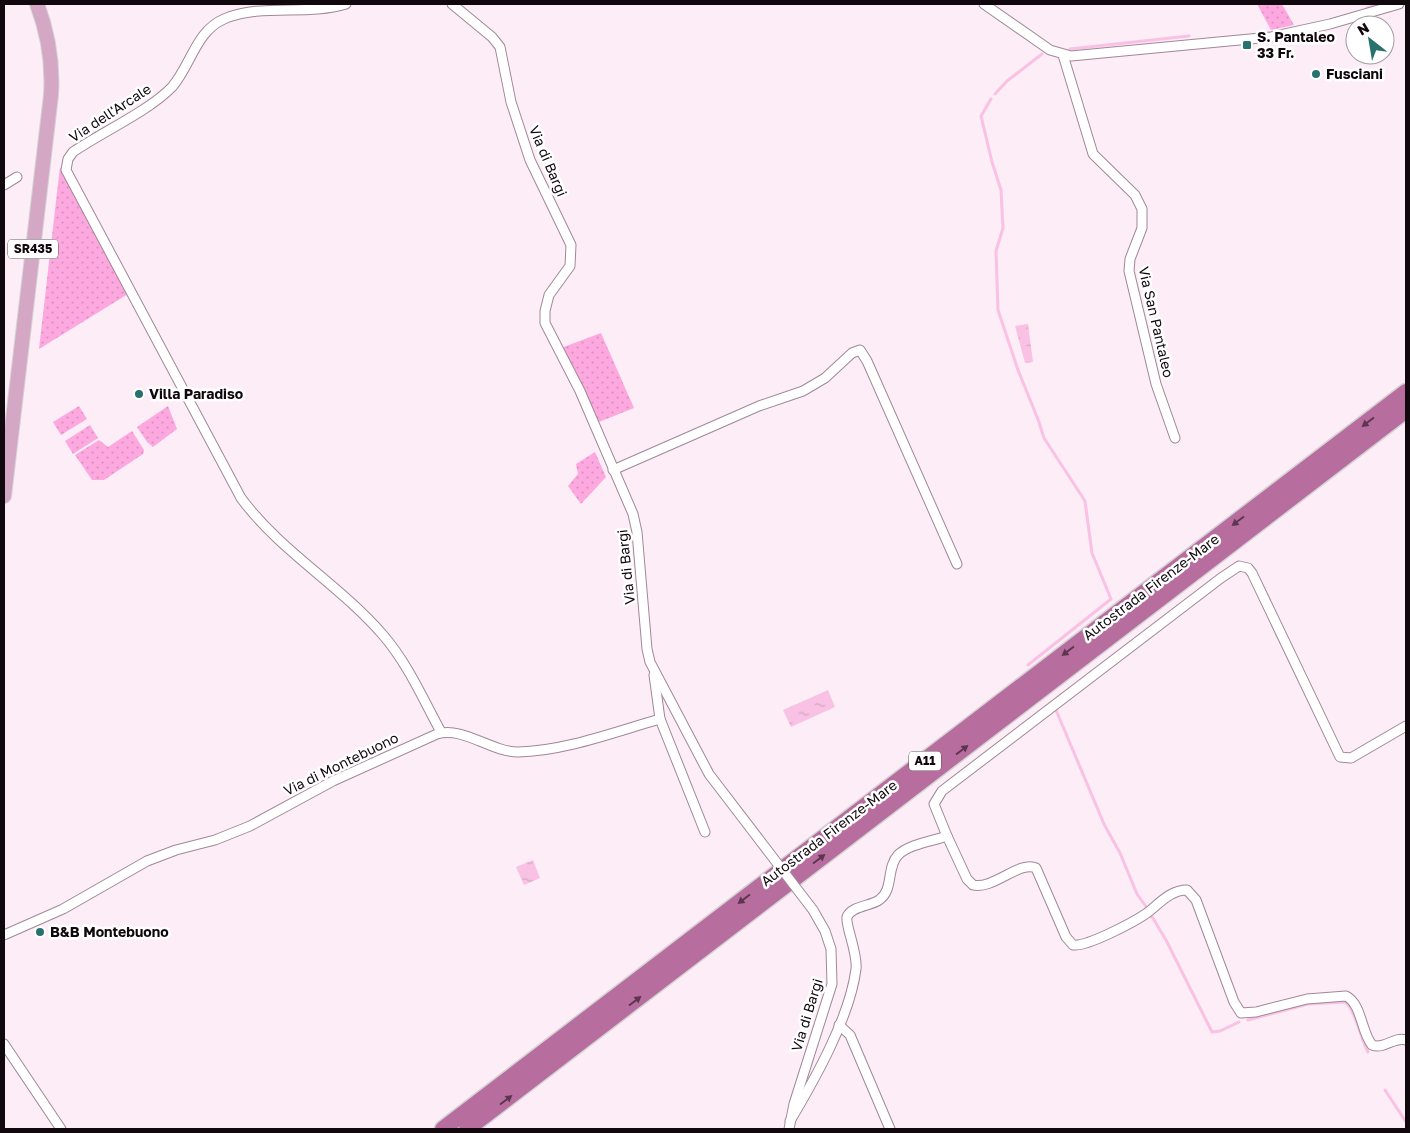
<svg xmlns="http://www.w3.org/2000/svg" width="1410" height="1133" font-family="'Golos Text',sans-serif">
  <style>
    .grass { fill: url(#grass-dots) }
    .water { fill: url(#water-ripples) }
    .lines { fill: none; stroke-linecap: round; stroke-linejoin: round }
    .stream { stroke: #f9c1e4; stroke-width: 3 }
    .minor-casing { stroke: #a08897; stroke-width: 11 }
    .primary-casing { stroke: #d4d3d4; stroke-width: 16 }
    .motorway-casing { stroke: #d4d3d4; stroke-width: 19 }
    .minor { stroke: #fff; stroke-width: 9 }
    .primary { stroke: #d4a7c5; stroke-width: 14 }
    .motorway { stroke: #b86d9f; stroke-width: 16 }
    .minor-bridge-casing { stroke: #a08897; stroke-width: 11; stroke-linecap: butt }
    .minor-bridge { stroke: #fff; stroke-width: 9 }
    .oneway { fill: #5c354f }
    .poi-dot { fill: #27716e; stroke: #fff; stroke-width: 2 }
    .labels { text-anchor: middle; stroke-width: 5; stroke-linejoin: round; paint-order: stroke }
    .shield { fill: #fff; stroke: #585256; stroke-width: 1 }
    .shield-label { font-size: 12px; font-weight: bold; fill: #11080e }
    .poi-label { font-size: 14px; font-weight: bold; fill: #11080e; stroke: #fff; text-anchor: start }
    .street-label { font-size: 14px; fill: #11080e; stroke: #fff }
  </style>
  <defs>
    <pattern id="grass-dots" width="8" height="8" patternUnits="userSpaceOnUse" patternTransform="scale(1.25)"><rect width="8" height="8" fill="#fda9e0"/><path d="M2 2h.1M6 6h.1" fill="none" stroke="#d890bf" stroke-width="1.8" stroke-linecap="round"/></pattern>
    <pattern id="water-ripples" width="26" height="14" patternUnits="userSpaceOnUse" patternTransform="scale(1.25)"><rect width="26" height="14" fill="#f9c1e4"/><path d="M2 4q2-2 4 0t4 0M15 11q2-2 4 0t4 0" fill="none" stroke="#d4a4c2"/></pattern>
  </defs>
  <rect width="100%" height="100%" fill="#fdedf6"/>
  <!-- grass -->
  <g class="grass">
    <path d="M1257,4H1282L1294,25L1271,30Z"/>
    <path d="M60,167L128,294L39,349Z"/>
    <path d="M601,333L634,408L599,422L561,348Z"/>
    <path d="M79,406L87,419L61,435L53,422Z"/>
    <path d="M168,406L177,429L153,447L147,442L137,427Z"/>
    <path d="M90,425L98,438L73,454L65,441Z"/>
    <path d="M132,431L144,450L143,454L104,480H92L75,455L99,440L108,447Z"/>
    <path d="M595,452L606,477L581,504L568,486L578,474L576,464Z"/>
  </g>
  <!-- water -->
  <g class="water">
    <path d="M1028,324L1033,362L1025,363L1015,326Z"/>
    <path d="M828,690L835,707L791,727L783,710Z"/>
    <path d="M533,860L540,878L524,885L516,867Z"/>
  </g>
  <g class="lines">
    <!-- stream -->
    <g class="stream">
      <path d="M1367,8L1380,4"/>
      <path d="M1070,49L1189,36"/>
      <path d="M995,94L1007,81L1042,54"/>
      <path d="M991,99L981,116L992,162L1001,190L1003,228L996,251L998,310L1018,370L1039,422L1044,438L1085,501L1092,553L1111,599L1028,665"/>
      <path d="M1056,710L1104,824L1120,853L1137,894L1147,908"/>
      <path d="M1151,915L1166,940L1212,1032L1220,1031L1239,1022"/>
      <path d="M1248,1020L1308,1004L1345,1002C1355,1009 1361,1039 1368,1052"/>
      <path d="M1385,1090L1406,1122"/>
    </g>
    <defs>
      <g id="minor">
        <path d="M346,4C307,16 262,3 224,19C196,31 191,65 172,87C149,111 102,132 73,152L68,159L66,170L241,498C280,551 340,585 383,635C408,664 423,699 441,732"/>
        <path d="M452,4L492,37L500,47L511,102L530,160L571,245L570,266L549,295L545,311V323L580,391L633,514L637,532L647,649L650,662L709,774L761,842"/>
        <path d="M984,4L1050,50L1071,56L1271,37L1330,24L1399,4"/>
        <path d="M1063,55L1093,154L1135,195L1142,209V228L1130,259L1129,271L1156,384L1175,438"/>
        <path d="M4,185L17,177"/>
        <path d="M613,470L759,406L803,391L825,378L852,353L860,350L867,361L957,564"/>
        <path d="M660,719L705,832"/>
        <path d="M947,836L934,804L942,791L1221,578L1239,566L1248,568L1252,573L1340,757L1351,758L1406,726"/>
        <path d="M4,935L63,909L147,861L176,850L215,840L250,826L333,781L437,734C463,726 491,752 518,752C565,751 614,732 660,719L654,675"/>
        <path d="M839,1025L850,1035L890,1129"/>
        <path d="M4,1044L61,1129"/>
        <path d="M790,1121C815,1079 850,1017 856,969C858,953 845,925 847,917C851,906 871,906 879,900C894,890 886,868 898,855C909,844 933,841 947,836L967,879L973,885C993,890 1020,860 1036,868L1066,937L1073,945C1087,947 1134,922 1147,913C1159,904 1170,890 1187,890L1196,900L1234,1002L1241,1013L1256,1012L1307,999L1346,996C1362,1004 1361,1032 1372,1045C1384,1050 1394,1036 1406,1040"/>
        <path d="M789,1129L794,1104L832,984L831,949L825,931L813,910"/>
      </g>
      <path id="primary" d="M4,496L51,95C53,64 48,33 37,4"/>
      <g id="motorway">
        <path d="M443,1129L1406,392"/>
        <path d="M467,1129L1406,410"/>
      </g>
    </defs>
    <!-- minor casing -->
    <use href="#minor" class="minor-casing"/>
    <!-- primary casing -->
    <use href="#primary" class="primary-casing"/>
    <!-- motorway casing -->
    <use href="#motorway" class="motorway-casing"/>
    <!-- minor -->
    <use href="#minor" class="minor"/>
    <!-- primary -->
    <use href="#primary" class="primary"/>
    <!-- motorway -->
    <use href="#motorway" class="motorway"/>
    <defs>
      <path id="minor-bridge" d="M761,842L813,910"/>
    </defs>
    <!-- minor-bridge casing -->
    <use href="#minor-bridge" class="minor-bridge-casing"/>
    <!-- minor-bridge -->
    <use href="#minor-bridge" class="minor-bridge"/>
  </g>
  <!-- one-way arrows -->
  <defs><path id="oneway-solid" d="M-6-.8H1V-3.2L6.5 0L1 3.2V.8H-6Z" transform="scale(1.25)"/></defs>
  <g class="oneway">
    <use href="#oneway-solid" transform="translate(1368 422) rotate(143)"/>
    <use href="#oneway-solid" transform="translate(1238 521) rotate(143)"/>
    <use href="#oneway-solid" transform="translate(1068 651) rotate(143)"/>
    <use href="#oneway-solid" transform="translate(962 750) rotate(-37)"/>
    <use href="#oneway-solid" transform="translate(819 859) rotate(-37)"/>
    <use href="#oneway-solid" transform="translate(744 899) rotate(143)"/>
    <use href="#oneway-solid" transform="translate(635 1001) rotate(-37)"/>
    <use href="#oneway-solid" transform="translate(506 1100) rotate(-37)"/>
  </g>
  <!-- markers -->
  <g class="poi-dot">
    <rect x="1242" y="40" width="10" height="10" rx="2.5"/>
    <circle cx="1316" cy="74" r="5"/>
    <circle cx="139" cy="394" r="5"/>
    <circle cx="40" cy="932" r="5"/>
  </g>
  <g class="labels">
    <!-- shield labels -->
    <g class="shield">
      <rect x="8" y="239.5" width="50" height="19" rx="4"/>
      <rect x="909" y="751.5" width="32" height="19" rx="4"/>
    </g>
    <g class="shield-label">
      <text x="33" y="253">SR435</text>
      <text x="925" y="765">A11</text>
    </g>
    <!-- poi labels -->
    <g class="poi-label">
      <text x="1257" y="42">S. Pantaleo<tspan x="1257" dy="16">33 Fr.</tspan></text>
      <text x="1326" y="79">Fusciani</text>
      <text x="149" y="399">Villa Paradiso</text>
      <text x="50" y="937">B&amp;B Montebuono</text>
    </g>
    <!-- street labels -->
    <g class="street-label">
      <text transform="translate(110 113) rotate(-33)" y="5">Via dell'Arcale</text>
      <text transform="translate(548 161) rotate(67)" y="5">Via di Bargi</text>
      <text transform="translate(1156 322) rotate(77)" y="5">Via San Pantaleo</text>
      <text transform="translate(626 567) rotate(-96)" y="5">Via di Bargi</text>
      <text transform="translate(1151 587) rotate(-37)" y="5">Autostrada Firenze-Mare</text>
      <text transform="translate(341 764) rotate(-26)" y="5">Via di Montebuono</text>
      <text transform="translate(829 833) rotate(-37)" y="5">Autostrada Firenze-Mare</text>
      <text transform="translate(807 1015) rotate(-73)" y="5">Via di Bargi</text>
    </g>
  </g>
  <!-- border -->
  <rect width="1410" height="1133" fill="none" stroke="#11080e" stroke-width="10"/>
  <!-- north arrow -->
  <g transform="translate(1370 40) rotate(329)"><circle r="24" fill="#ffffff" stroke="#a09c9f"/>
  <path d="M0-4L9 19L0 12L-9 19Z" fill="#27716e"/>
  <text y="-8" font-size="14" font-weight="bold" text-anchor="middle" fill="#11080e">N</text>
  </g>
</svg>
